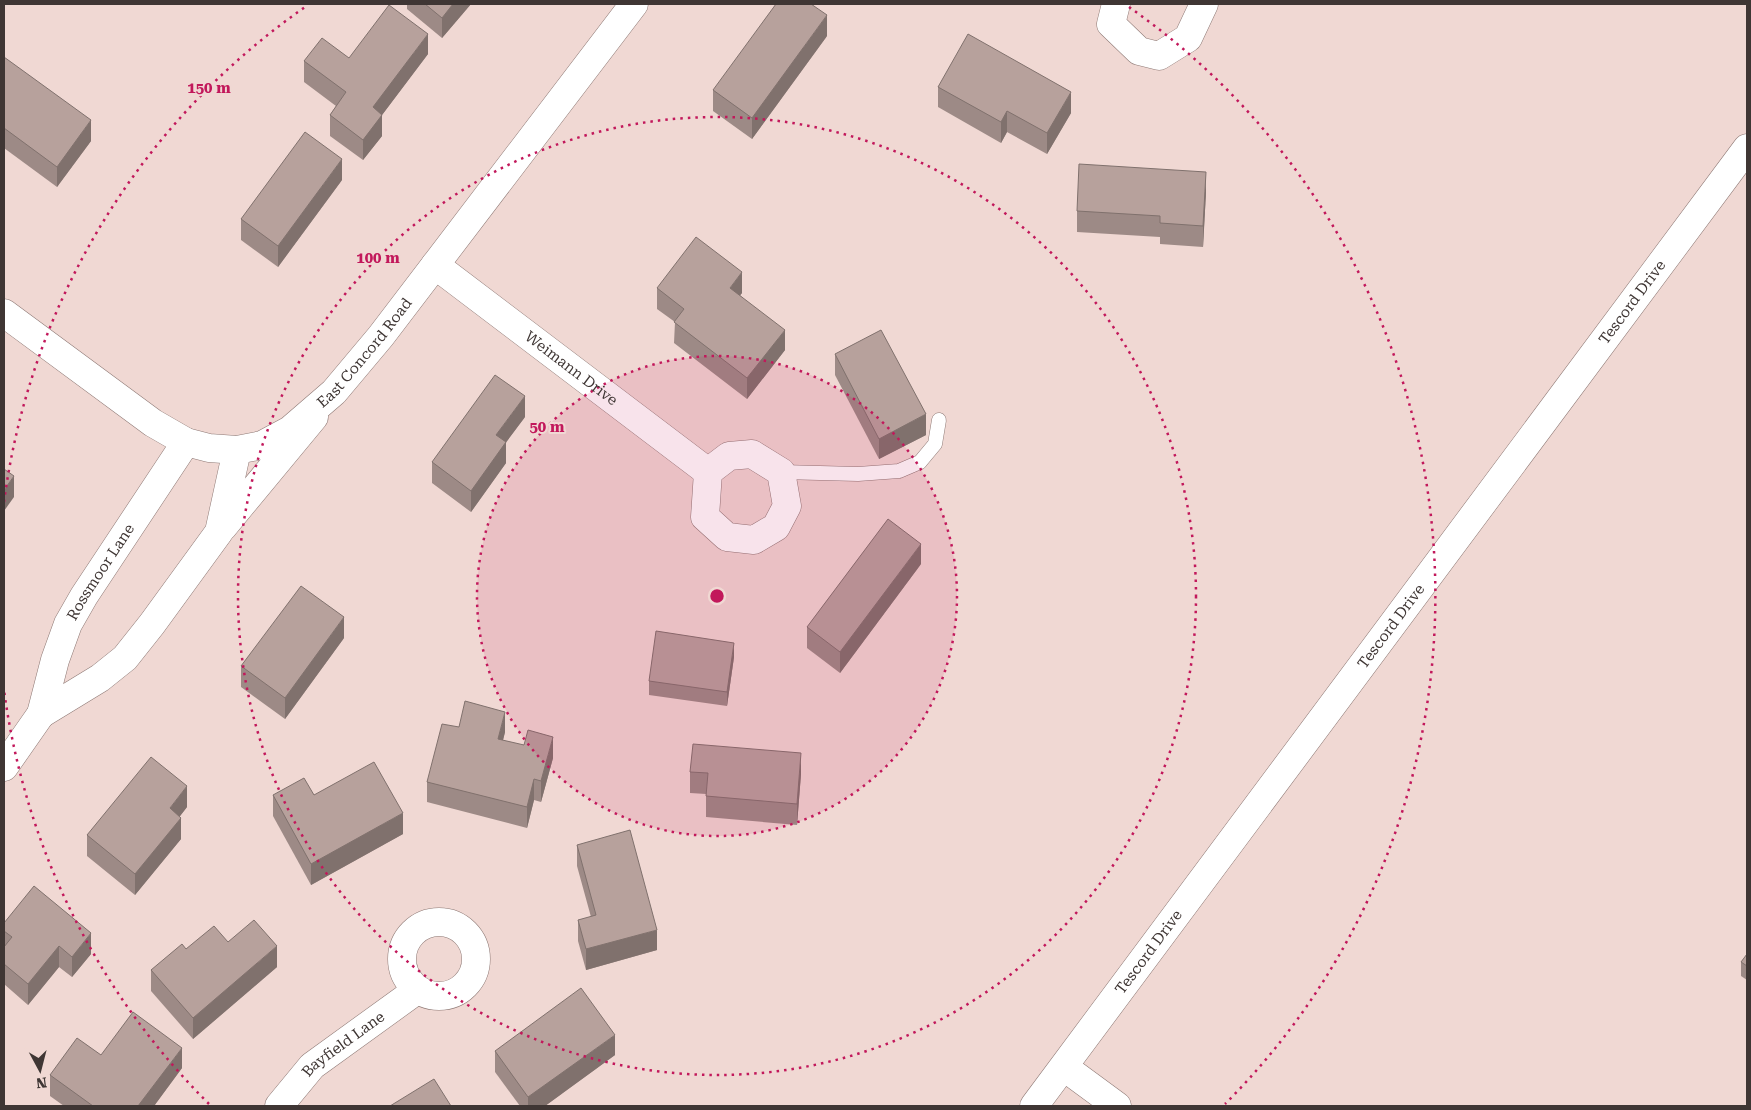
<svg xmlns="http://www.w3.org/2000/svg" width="1751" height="1110" font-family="'Roboto Serif',serif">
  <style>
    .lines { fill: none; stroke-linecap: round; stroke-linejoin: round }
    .service-casing { stroke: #8e7975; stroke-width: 15 }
    .minor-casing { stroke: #8e7975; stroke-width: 29 }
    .tertiary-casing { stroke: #8e7975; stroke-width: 29 }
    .service { stroke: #fff; stroke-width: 14 }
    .minor { stroke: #fff; stroke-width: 28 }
    .tertiary { stroke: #fff; stroke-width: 28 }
    .wall { fill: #9d8a86 }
    .shaded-wall { fill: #80716d }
    .building { fill: #b7a19c; stroke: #80716d }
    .ring { fill: none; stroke: #c2185b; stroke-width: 2.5; stroke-dasharray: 2.5 5 }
    .labels { text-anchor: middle; stroke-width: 4; stroke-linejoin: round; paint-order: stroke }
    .street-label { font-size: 15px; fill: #3f3634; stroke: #f0d8d3 }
    .centre { fill: #c2185b; stroke: #f0d8d3; stroke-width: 2.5 }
    .ring-label { font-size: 15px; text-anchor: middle; font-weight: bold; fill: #c2185b; stroke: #f0d8d3; stroke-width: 4; stroke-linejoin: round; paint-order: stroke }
  </style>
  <rect width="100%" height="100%" fill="#f0d8d3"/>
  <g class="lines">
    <defs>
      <path id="service" d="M781,472L858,474L899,471L920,462L935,444L939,420"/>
      <g id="minor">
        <path d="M1116,4L1111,24L1139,51L1159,56L1188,38L1204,4"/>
        <path id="s1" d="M435,265L708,472"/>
        <path d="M752,454L781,472L787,506L776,527L754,540L727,537L705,517L708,472L729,456Z"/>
        <path d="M223,527L314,417"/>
        <path d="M41,714L100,678L125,658L152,624L219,532L237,450"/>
        <path id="s2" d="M4,767L41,714L55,660L68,624L84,596L186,442"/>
        <circle cx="439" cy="959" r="37"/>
        <path d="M1064,1067L1117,1106"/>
        <path id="s3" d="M279,1106L312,1066L417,990"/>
        <path id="s4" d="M1034,1106L1747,148"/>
      </g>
      <g id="tertiary">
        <path id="s5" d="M4,313L153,423L186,442L209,448L237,450L262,445L290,430L334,392L381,336L634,4"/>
      </g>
    </defs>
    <!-- service casing -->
    <use href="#service" class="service-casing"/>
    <!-- minor casing -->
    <use href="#minor" class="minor-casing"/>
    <!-- tertiary casing -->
    <use href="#tertiary" class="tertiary-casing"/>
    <!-- service -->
    <use href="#service" class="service"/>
    <!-- minor -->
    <use href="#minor" class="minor"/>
    <!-- tertiary -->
    <use href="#tertiary" class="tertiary"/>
  </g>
  <!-- wall -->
  <g class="wall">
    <path d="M407,4H471L442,38L407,9Z"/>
    <path d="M827,36L752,139L713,111V90Z"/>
    <path d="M428,54L382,115V136L363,160L330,136V115L336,106L304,82V61Z"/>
    <path d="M4,57L91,141L57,187L4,148Z"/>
    <path d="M938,87L1071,113L1047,154L1007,132L1001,143L938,107Z"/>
    <path d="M342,180L278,267L241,240V219Z"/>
    <path d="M1206,192L1203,247L1160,244V237L1077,232V211Z"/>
    <path d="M657,288L742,293L740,295L785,350L747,399L674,343L675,322L657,309Z"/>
    <path d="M835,354L926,435L879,459L835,375Z"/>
    <path d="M525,417L506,442V463L471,512L432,483V462Z"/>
    <path d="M921,564L840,673L807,648V627Z"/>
    <path d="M344,638L285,719L241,687V666Z"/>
    <path d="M734,657L727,706L649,695V681Z"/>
    <path d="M459,727L505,732L503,740L553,758L541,802L534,800L527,828L427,802V782Z"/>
    <path d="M690,772L801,774L797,825L706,817V794L690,793Z"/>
    <path d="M273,795H314L403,834L311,885L273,816Z"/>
    <path d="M187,807L180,816L181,839L135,895L87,856V835Z"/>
    <path d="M577,845L657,950L586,970L578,941V920L591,917L577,866Z"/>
    <path d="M4,923L91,954L72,977L59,967L28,1005L4,984Z"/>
    <path d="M186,949L277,967L193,1039L151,991V970Z"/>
    <path d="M1747,954V980L1741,976V962Z"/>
    <path d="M495,1051L615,1055L545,1106H520L495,1072Z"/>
    <path d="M101,1055L182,1068L154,1106H64L50,1096V1075Z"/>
  </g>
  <!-- shaded-wall -->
  <g class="shaded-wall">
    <path d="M453,4H471L442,38V18Z"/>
    <path d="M827,15V36L752,139V118Z"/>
    <path d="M428,34V54L382,115V136L363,160V140L373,107Z"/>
    <path d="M1071,92V113L1047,154V133Z"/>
    <path d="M1007,111V132L1001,143V122Z"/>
    <path d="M91,120V141L57,187V167Z"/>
    <path d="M342,159V180L278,267V246Z"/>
    <path d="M1206,172V192L1203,247V226Z"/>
    <path d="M742,272V293L730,308V288Z"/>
    <path d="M785,330V350L747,399V378Z"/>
    <path d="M525,396V417L496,456V435Z"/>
    <path d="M926,414V435L879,459V439Z"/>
    <path d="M506,442V463L471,512V491Z"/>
    <path d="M14,476V497L4,511V490Z"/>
    <path d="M921,544V564L840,673V652Z"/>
    <path d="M344,617V638L285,719V698Z"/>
    <path d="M734,643V657L727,706V692Z"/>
    <path d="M505,712V732L498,760V739Z"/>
    <path d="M553,737V758L541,802V781Z"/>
    <path d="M801,753V774L797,825V804Z"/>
    <path d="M534,779V800L527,828V807Z"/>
    <path d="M187,786V807L170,829V808Z"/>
    <path d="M403,813V834L311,885V864Z"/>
    <path d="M181,818V839L135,895V874Z"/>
    <path d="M657,930V950L586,970V949Z"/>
    <path d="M91,933V954L72,977V957Z"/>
    <path d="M59,946V967L28,1005V984Z"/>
    <path d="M277,946V967L193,1039V1018Z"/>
    <path d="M615,1035V1055L545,1106H528V1097Z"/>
    <path d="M182,1048V1068L154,1106H138Z"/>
  </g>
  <!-- building -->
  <g class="building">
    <path d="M425,4H453L442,18Z"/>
    <path d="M776,4H811L827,15L752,118L713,90Z"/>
    <path d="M389,5L428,34L373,107L382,115L363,140L330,115L346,92L304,61L322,38L349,58Z"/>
    <path d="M968,34L1071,92L1047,133L1007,111L1001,122L938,87Z"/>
    <path d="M4,57L91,120L57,167L4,128Z"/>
    <path d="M305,132L342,159L278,246L241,219Z"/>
    <path d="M1079,164L1206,172L1203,226L1160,223V216L1077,211Z"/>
    <path d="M696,237L742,272L730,288L785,330L747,378L674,322L684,309L657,288Z"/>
    <path d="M881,330L926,414L879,439L835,354Z"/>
    <path d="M495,375L525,396L496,435L506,442L471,491L432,462Z"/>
    <path d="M4,469L14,476L4,490Z"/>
    <path d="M888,519L921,544L840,652L807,627Z"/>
    <path d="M301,586L344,617L285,698L241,666Z"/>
    <path d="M656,631L734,643L727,692L649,681Z"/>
    <path d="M465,701L505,712L498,739L524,745L528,730L553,737L541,781L534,779L527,807L427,782L442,724L459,727Z"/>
    <path d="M693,744L801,753L797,804L706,796L708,773L690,772Z"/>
    <path d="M151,757L187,786L170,808L181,818L135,874L87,835Z"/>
    <path d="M374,762L403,813L311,864L273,795L304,778L314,795Z"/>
    <path d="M630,830L657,930L586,949L578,920L596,915L577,845Z"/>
    <path d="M34,886L91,933L72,957L59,946L28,984L4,964V947L12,937L4,931V923Z"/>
    <path d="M254,920L277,946L193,1018L151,970L182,944L186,949L214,926L228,942Z"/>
    <path d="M1747,954V966L1741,962Z"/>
    <path d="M581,988L615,1035L528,1097L495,1051Z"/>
    <path d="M133,1012L182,1048L138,1106H93L50,1075L77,1038L101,1055Z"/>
    <path d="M434,1079L451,1106H390Z"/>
  </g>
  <!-- distance rings -->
  <circle cx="717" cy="596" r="240" fill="#c2185b" fill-opacity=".12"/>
  <g class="ring">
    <circle cx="717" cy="596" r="240"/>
    <circle cx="717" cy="596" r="479"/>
    <path d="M209 1104A719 719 0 0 1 4 690M4 502A719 719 0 0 1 305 7M1129 7A719 719 0 0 1 1225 1104"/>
  </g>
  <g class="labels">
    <!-- street labels -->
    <g class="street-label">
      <text dy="5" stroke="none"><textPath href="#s4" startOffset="1002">Tescord Drive</textPath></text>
      <text dy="5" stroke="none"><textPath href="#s5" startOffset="440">East Concord Road</textPath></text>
      <text dy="5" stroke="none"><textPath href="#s1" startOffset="171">Weimann Drive</textPath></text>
      <text dy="5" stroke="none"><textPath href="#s2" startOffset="220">Rossmoor Lane</textPath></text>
      <text dy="5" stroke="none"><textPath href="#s4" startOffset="598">Tescord Drive</textPath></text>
      <text dy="5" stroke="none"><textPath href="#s4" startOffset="192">Tescord Drive</textPath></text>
      <text dy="5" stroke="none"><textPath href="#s3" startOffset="90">Bayfield Lane</textPath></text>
    </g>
  </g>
  <circle cx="717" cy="596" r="8" class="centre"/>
  <g class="ring-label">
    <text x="209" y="93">150 m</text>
    <text x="378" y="263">100 m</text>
    <text x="547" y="432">50 m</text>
  </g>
  <!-- border -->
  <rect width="1751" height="1110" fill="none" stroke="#3f3634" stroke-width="10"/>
  <!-- north arrow -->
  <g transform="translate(40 1070) rotate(173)" stroke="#f0d8d3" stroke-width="4" paint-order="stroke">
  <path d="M0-4L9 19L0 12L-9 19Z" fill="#3f3634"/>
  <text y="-8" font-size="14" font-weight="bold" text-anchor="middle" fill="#3f3634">N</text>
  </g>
</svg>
